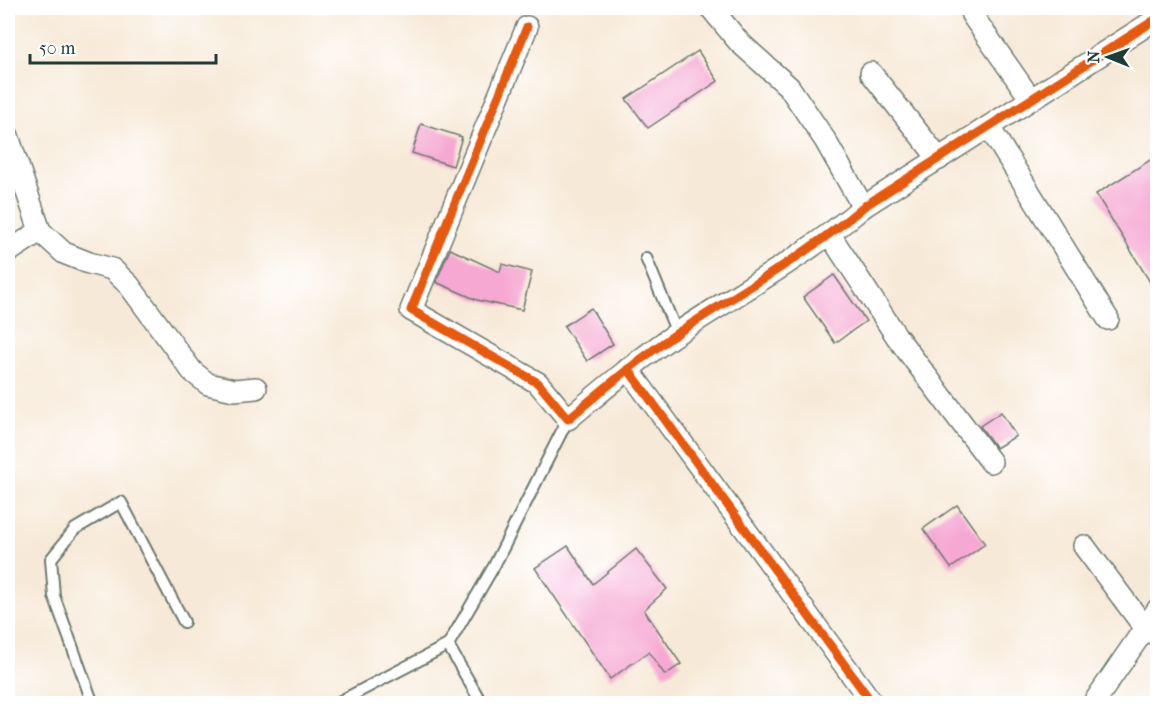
<svg xmlns="http://www.w3.org/2000/svg" width="1165" height="711" font-family="'IM FELL French Canon',serif">
  <style>
    .building { fill: #f6a8d3 }
    .lines { fill: none; stroke-linecap: round; stroke-linejoin: round }
    .service-casing { stroke: #6b796d; stroke-width: 14 }
    .minor-casing { stroke: #6b796d; stroke-width: 24 }
    .service { stroke: #fff; stroke-width: 10 }
    .minor { stroke: #fff; stroke-width: 21 }
    .cycleway-casing { stroke: #fff; stroke-width: 13 }
    .cycleway { stroke: #e8590c; stroke-width: 9 }
  </style>
  <rect width="100%" height="100%" fill="#fff"/>
  <filter id="ink" filterUnits="userSpaceOnUse"><feTurbulence type="fractalNoise" baseFrequency=".0167" numOctaves="2"/><feDisplacementMap in="SourceGraphic" scale="12" xChannelSelector="R" yChannelSelector="G"/><feConvolveMatrix kernelMatrix="1 2 1 2 8 2 1 2 1" color-interpolation-filters="sRGB"/></filter>
  <filter id="wash" filterUnits="userSpaceOnUse"><feTurbulence type="fractalNoise" baseFrequency=".008" numOctaves="4" result="noise"/><feDisplacementMap in="SourceGraphic" scale="24" xChannelSelector="R" yChannelSelector="G"/><feGaussianBlur stdDeviation="1.35" result="paint"/><feColorMatrix in="noise" values="0 0 0 0 0 0 0 0 0 0 0 0 0 0 0 0 0 1.4 0 .05"/><feComposite in="paint" operator="in"/></filter>
  <g filter="url(#wash)">
    <rect width="100%" height="100%" fill="#f7e9d7"/>
    <g id="blocks">
      <!-- building -->
      <g class="building">
        <path d="M698,51L718,81L648,128L626,99Z"/>
        <path d="M421,124L462,137L453,166L412,153Z"/>
        <path d="M1158,155V295L1096,194Z"/>
        <path d="M450,249L500,272L502,264L532,272L522,310L477,300L436,282Z"/>
        <path d="M834,275L866,321L835,343L803,297Z"/>
        <path d="M591,308L613,344L587,361L564,326Z"/>
        <path d="M1001,412L1016,436L996,448L980,426Z"/>
        <path d="M957,505L985,544L951,568L923,529Z"/>
        <path d="M568,546L593,584L636,549L667,589L644,610L681,664L665,675L649,652L610,679L535,568Z"/>
      </g>
    </g>
  </g>
  <g filter="url(#ink)">
    <use href="#blocks" fill-opacity="0" stroke="#6b796d" stroke-width="1.5"/>
    <g class="lines">
      <defs>
        <g id="service">
          <path d="M646,258L677,333"/>
          <path d="M448,645L482,704"/>
          <path d="M93,704L54,596L51,559L75,529L121,502L184,622"/>
          <path d="M335,704L448,645L494,566L568,419"/>
        </g>
        <g id="minor">
          <path d="M711,8L739,42L789,87L825,140L863,207"/>
          <path d="M972,15L1030,98"/>
          <path d="M527,27L411,310L538,383L568,419C604,389 640,358 679,332C741,291 807,255 863,207L1158,18"/>
          <path d="M871,73L939,159"/>
          <path d="M989,127L1108,319"/>
          <path d="M8,136L40,231L8,252"/>
          <path d="M40,231L64,253L89,263L112,269L129,285L192,371L208,384L234,390L256,388"/>
          <path d="M830,235L897,337L991,462"/>
          <path d="M628,369L873,704"/>
          <path d="M1084,546L1145,628L1158,636"/>
          <path d="M1093,704L1158,609"/>
          <path d="M1156,704L1158,701"/>
        </g>
      </defs>
      <!-- service casing -->
      <use href="#service" class="service-casing"/>
      <!-- minor casing -->
      <use href="#minor" class="minor-casing"/>
      <!-- service -->
      <use href="#service" class="service"/>
      <!-- minor -->
      <use href="#minor" class="minor"/>
      <defs>
        <g id="cycleway">
          <path d="M527,27L411,310L538,383L568,419C604,389 640,358 679,332C741,291 807,255 863,207L1158,18"/>
          <path d="M628,369L873,704"/>
        </g>
      </defs>
      <!-- cycleway casing -->
      <use href="#cycleway" class="cycleway-casing"/>
      <!-- cycleway -->
      <use href="#cycleway" class="cycleway"/>
    </g>
  </g>
  <!-- margin -->
  <rect width="1165" height="711" fill="none" stroke="#fff" stroke-width="30"/>
  <!-- north arrow -->
  <g transform="translate(1108 57) rotate(271)" stroke="#ffffff" stroke-width="4.5" paint-order="stroke">
  <path d="M0-4.5L10 22L0 15L-10 22Z" fill="#1f3d34"/>
  <text y="-9" font-size="16" font-weight="bold" text-anchor="middle" fill="#1f3d34">N</text>
  </g>
  <!-- scale -->
  <path d="M30 54v9h186v-9" fill="none" stroke="#1f3d34" stroke-width="3"/>
  <text x="39" y="54" font-size="18" fill="#1f3d34" stroke="#ffffff" stroke-width="4.5" paint-order="stroke">50 m</text>
</svg>
